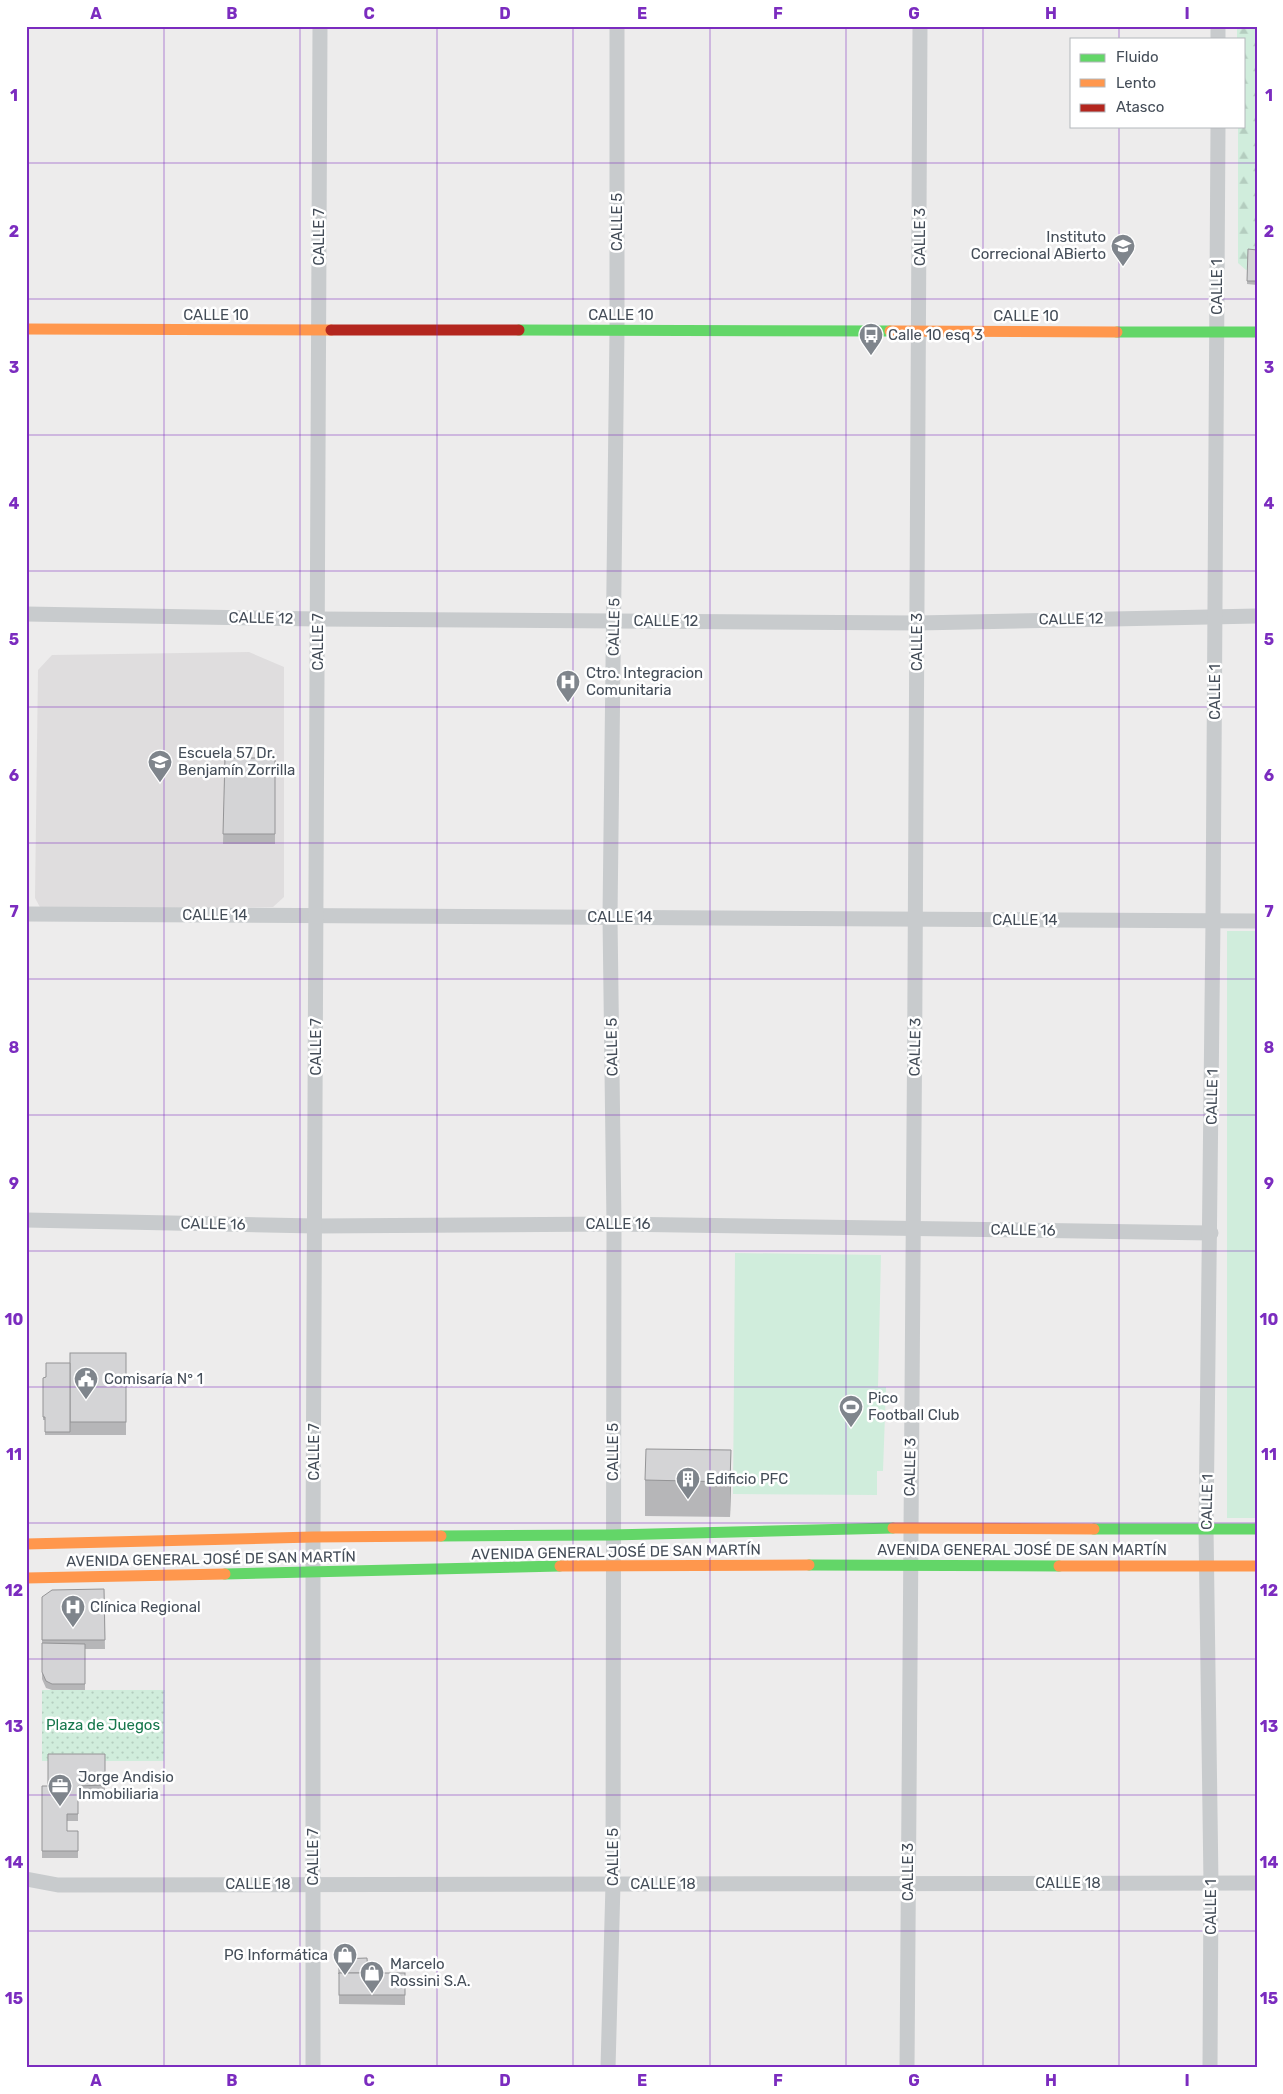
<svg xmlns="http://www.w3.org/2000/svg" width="1283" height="2094" font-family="Rubik,sans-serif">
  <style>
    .education { fill: #dfddde }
    .green { fill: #d0eddc }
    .forest { fill: url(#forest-firs) }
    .park { fill: url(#park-dots) }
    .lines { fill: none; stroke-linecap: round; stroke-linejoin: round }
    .street { stroke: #c8cbcd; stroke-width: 15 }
    .fast { stroke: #63d668; stroke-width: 11 }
    .slow { stroke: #ff974d; stroke-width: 11 }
    .jam { stroke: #b3261e; stroke-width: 11 }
    .wall { fill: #b6b6b8 }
    .shaded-wall { fill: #949496 }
    .building { fill: #d4d4d6; stroke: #949496 }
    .grid { fill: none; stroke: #7b2cbf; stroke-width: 1; stroke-opacity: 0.55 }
    .labels { text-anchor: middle; stroke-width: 5; stroke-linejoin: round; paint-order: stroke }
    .street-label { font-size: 15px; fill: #444d58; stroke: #fff }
    .poi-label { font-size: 15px; fill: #444d58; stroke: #fff; text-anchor: start }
    .park-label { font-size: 15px; fill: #16774c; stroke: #fff }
    .neatline { fill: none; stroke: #7b2cbf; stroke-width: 2 }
    .grid-label { font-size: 16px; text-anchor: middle; font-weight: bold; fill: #7b2cbf }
  </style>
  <defs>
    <pattern id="forest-firs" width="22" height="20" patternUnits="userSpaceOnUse" patternTransform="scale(1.25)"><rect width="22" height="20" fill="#d0eddc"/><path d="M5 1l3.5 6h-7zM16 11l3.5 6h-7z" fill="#b4cdbf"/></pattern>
    <pattern id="park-dots" width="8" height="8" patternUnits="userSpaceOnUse" patternTransform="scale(1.25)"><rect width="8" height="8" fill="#d0eddc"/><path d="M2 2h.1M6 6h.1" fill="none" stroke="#b4cdbf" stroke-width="1.8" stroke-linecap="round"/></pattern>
  </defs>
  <rect width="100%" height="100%" fill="#edecec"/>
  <!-- education -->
  <path class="education" d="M249,652L284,667V897L273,907L41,909L35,898L38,670L52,655Z"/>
  <!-- green -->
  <g class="green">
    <rect x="1227" y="931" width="30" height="587"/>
    <path d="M735,1253L881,1255L878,1387H886L883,1471H877V1495L733,1494Z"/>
  </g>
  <!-- forest -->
  <path class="forest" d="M1237,26H1257V264L1246,270L1238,263V126H1244V39H1237Z"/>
  <!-- park -->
  <path class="park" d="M42,1690H165L164,1761H42Z"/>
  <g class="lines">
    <!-- street -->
    <g class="street">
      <path d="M1218,39V26"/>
      <path d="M26,614L318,619L917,623L1257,616"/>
      <path d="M26,914L1257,921"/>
      <path d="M26,1220L316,1226L614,1224L1211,1233"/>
      <path d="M26,1879L58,1885L1257,1883"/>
      <path d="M313,2068V1537L320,26"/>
      <path d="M608,2068L613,1884L614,1224L610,917L617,330V26"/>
      <path d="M907,2068C911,1387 919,707 920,26"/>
      <path d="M1210,2068L1211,1883L1206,1528L1213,921L1218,126"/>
    </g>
    <!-- fast -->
    <g class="fast">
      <path d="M519,330L890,331"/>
      <path d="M1117,332H1257"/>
      <path d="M1094,1529H1257"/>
      <path d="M441,1536L612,1535L893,1528"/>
      <path d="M809,1565L1059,1566"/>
      <path d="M225,1574L560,1566"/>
    </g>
    <!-- slow -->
    <g class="slow">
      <path d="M26,329L331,330"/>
      <path d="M890,331L1117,332"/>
      <path d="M893,1528L1094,1529"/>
      <path d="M26,1544L313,1537L441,1536"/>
      <path d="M560,1566L809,1565"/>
      <path d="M1059,1566H1257"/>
      <path d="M26,1578L225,1574"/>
    </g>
    <!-- jam -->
    <path class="jam" d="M331,330H519"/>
  </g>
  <!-- wall -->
  <g class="wall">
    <path d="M1248,249L1257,250V285L1247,284Z"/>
    <path d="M225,758H275V844H223Z"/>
    <path d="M126,1353V1435H45V1420H43V1378L46,1377L70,1363Z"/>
    <path d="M731,1450L730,1517L645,1516V1480Z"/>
    <path d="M104,1589L105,1649H85V1690H52L46,1688L42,1679V1597Z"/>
    <path d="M105,1754V1792H78V1821H67V1831H78V1858H42V1786H48Z"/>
    <path d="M339,1959L368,1973H405V2005L339,2004Z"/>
  </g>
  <!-- shaded-wall -->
  <path class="shaded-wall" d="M731,1450V1485L730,1517V1482Z"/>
  <!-- building -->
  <g class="building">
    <path d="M1248,249L1257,250V281H1247Z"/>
    <path d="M225,758H275V834H223Z"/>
    <rect x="70" y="1353" width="56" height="69"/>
    <path d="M46,1363H70V1432H45V1417H43V1378L46,1377Z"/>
    <path d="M646,1449L731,1450L730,1482L645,1480Z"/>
    <path d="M104,1589L105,1640H42V1597L52,1590Z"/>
    <path d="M42,1643L85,1644V1684H52L46,1681L42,1672Z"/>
    <path d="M48,1754H105V1785L78,1786V1814H67V1831H78V1851H42V1786H48Z"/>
    <path d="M367,1958L368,1973H339V1974V1959Z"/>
    <rect x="339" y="1973" width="66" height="22"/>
  </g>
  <!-- grid -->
  <path class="grid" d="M164,26V2068M300,26V2068M437,26V2068M573,26V2068M710,26V2068M846,26V2068M983,26V2068M1119,26V39M1119,126V2068M26,163H1257M26,299H1257M26,435H1257M26,571H1257M26,707H1257M26,843H1257M26,979H1257M26,1115H1257M26,1251H1257M26,1387H1257M26,1523H1257M26,1659H1257M26,1795H1257M26,1931H1257"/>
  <!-- icons -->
  <defs>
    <symbol id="university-pin" viewBox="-11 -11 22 30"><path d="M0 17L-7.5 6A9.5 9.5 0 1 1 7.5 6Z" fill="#7f858c" stroke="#fff"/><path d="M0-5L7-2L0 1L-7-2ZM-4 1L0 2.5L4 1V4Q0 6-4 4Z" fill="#fff"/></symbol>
    <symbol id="bus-pin" viewBox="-11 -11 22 30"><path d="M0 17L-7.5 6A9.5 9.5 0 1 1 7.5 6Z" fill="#7f858c" stroke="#fff"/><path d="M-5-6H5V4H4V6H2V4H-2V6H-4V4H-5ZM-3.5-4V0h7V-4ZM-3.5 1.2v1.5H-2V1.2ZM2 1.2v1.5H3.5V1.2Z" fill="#fff"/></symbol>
    <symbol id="hospital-pin" viewBox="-11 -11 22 30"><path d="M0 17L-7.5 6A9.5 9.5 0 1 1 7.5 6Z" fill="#7f858c" stroke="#fff"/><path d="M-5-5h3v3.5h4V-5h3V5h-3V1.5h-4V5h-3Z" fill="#fff"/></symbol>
    <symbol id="school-pin" viewBox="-11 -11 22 30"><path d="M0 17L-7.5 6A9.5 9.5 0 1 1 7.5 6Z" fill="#7f858c" stroke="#fff"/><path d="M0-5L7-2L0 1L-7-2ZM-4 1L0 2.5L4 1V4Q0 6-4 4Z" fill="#fff"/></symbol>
    <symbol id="civic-pin" viewBox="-11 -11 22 30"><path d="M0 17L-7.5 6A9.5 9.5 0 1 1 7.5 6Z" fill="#7f858c" stroke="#fff"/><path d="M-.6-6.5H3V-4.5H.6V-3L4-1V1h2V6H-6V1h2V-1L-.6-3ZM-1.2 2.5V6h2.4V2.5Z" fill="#fff"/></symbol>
    <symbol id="stadium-pin" viewBox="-11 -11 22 30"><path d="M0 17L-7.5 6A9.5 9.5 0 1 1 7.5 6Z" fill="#7f858c" stroke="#fff"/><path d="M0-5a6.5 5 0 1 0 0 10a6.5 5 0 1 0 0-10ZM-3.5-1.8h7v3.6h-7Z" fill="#fff"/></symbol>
    <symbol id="building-pin" viewBox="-11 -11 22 30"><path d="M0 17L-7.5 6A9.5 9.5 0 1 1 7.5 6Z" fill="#7f858c" stroke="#fff"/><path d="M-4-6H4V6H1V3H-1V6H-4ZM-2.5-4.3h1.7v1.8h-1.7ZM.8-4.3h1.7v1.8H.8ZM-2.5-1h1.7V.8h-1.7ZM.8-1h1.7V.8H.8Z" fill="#fff"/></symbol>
    <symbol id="office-pin" viewBox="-11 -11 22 30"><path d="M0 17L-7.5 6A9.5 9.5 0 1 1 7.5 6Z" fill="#7f858c" stroke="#fff"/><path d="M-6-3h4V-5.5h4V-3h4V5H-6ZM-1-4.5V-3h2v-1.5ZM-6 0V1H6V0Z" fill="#fff"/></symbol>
    <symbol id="shop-pin" viewBox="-11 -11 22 30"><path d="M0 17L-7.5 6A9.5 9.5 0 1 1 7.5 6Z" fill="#7f858c" stroke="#fff"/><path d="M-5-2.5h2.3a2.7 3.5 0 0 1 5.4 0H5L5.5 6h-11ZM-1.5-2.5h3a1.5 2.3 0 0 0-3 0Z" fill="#fff"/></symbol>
  </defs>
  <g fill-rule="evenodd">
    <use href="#university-pin" x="1109" y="232" width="28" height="38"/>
    <use href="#bus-pin" x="857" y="321" width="28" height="38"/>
    <use href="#hospital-pin" x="554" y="668" width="28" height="38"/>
    <use href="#school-pin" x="146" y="748" width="28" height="38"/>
    <use href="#civic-pin" x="72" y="1365" width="28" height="38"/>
    <use href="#stadium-pin" x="837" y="1393" width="28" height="38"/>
    <use href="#building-pin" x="674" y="1465" width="28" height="38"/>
    <use href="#hospital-pin" x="59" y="1593" width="28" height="38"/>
    <use href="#office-pin" x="46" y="1772" width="28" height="38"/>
    <use href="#shop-pin" x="331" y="1941" width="28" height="38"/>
    <use href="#shop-pin" x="358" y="1959" width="28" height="38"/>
  </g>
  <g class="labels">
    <!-- street labels -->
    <g class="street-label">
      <text transform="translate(617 222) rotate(-90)" y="5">CALLE 5</text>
      <text transform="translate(319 237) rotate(-90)" y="5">CALLE 7</text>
      <text transform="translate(920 237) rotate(-90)" y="5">CALLE 3</text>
      <text transform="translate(1217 287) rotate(-90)" y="5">CALLE 1</text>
      <text x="216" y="320">CALLE 10</text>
      <text x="621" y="320">CALLE 10</text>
      <text x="1026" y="321">CALLE 10</text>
      <text transform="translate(261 618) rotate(1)" y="5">CALLE 12</text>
      <text transform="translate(1071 619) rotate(-1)" y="5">CALLE 12</text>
      <text x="666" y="626">CALLE 12</text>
      <text transform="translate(614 627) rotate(-89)" y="5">CALLE 5</text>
      <text transform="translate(318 642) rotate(-90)" y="5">CALLE 7</text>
      <text transform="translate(917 642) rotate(-90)" y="5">CALLE 3</text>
      <text transform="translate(1215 692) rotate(-90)" y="5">CALLE 1</text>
      <text x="215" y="920">CALLE 14</text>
      <text x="620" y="922">CALLE 14</text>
      <text x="1025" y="925">CALLE 14</text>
      <text transform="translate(316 1047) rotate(-90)" y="5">CALLE 7</text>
      <text transform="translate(612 1047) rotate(-91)" y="5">CALLE 5</text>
      <text transform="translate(915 1047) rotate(-89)" y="5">CALLE 3</text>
      <text transform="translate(1212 1097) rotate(-89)" y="5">CALLE 1</text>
      <text transform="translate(213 1224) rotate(1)" y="5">CALLE 16</text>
      <text x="618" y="1229">CALLE 16</text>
      <text transform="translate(1023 1230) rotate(1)" y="5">CALLE 16</text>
      <text transform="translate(314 1452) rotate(-90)" y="5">CALLE 7</text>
      <text transform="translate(613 1452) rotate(-90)" y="5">CALLE 5</text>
      <text transform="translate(910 1467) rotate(-89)" y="5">CALLE 3</text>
      <text transform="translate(1207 1502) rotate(-89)" y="5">CALLE 1</text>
      <text x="1022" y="1555">AVENIDA GENERAL JOSÉ DE SAN MARTÍN</text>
      <text transform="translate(616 1552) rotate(-1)" y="5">AVENIDA GENERAL JOSÉ DE SAN MARTÍN</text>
      <text transform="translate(211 1559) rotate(-1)" y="5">AVENIDA GENERAL JOSÉ DE SAN MARTÍN</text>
      <text transform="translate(313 1857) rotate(-90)" y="5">CALLE 7</text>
      <text transform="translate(613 1857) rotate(-90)" y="5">CALLE 5</text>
      <text transform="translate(908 1872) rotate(-90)" y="5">CALLE 3</text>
      <text x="1068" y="1888">CALLE 18</text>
      <text x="258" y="1889">CALLE 18</text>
      <text x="663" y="1889">CALLE 18</text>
      <text transform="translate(1211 1907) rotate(-90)" y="5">CALLE 1</text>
    </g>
    <!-- poi labels -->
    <g class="poi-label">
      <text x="1106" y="242" text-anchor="end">Instituto<tspan x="1106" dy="17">Correcional ABierto</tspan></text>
      <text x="888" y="340">Calle 10 esq 3</text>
      <text x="586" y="678">Ctro. Integracion<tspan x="586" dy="17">Comunitaria</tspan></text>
      <text x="178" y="758">Escuela 57 Dr.<tspan x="178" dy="17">Benjamín Zorrilla</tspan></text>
      <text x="104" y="1384">Comisaría N° 1</text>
      <text x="868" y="1403">Pico<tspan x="868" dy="17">Football Club</tspan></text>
      <text x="706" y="1484">Edificio PFC</text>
      <text x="90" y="1612">Clínica Regional</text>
      <text x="78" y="1782">Jorge Andisio<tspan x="78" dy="17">Inmobiliaria</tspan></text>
      <text x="328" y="1960" text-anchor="end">PG Informática</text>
      <text x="390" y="1969">Marcelo<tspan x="390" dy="17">Rossini S.A.</tspan></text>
    </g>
    <!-- park labels -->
    <g class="park-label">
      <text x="103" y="1730">Plaza de Juegos</text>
    </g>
  </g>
  <!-- border -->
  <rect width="1283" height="2094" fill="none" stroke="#ffffff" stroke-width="55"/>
  <!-- legend -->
  <rect x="1070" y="38" width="175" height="90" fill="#ffffff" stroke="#b4b8bc"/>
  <rect x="1080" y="54" width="25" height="8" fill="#63d668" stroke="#b4b8bc"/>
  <text x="1116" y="62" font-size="15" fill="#444d58">Fluido</text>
  <rect x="1080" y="79" width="25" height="8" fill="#ff974d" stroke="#b4b8bc"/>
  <text x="1116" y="88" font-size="15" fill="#444d58">Lento</text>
  <rect x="1080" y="104" width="25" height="8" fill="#b3261e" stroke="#b4b8bc"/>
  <text x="1116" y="112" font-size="15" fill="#444d58">Atasco</text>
  <rect x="28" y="28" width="1228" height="2038" class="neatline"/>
  <g class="grid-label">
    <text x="96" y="19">A</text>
    <text x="232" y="19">B</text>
    <text x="369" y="19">C</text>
    <text x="505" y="19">D</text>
    <text x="642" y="19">E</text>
    <text x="778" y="19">F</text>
    <text x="914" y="19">G</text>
    <text x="1051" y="19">H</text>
    <text x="1187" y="19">I</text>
    <text x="14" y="101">1</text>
    <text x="1269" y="101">1</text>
    <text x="14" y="237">2</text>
    <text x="1269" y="237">2</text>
    <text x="14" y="373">3</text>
    <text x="1269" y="373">3</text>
    <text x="14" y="509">4</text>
    <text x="1269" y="509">4</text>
    <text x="14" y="645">5</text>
    <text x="1269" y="645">5</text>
    <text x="14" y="781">6</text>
    <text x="1269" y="781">6</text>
    <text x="14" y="917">7</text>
    <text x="1269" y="917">7</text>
    <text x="14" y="1053">8</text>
    <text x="1269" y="1053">8</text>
    <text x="14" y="1189">9</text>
    <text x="1269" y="1189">9</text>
    <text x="14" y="1325">10</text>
    <text x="1269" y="1325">10</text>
    <text x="14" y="1460">11</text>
    <text x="1269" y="1460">11</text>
    <text x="14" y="1596">12</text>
    <text x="1269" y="1596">12</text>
    <text x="14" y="1732">13</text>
    <text x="1269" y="1732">13</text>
    <text x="14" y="1868">14</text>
    <text x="1269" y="1868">14</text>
    <text x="14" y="2004">15</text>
    <text x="1269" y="2004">15</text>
    <text x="96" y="2086">A</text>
    <text x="232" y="2086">B</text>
    <text x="369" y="2086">C</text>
    <text x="505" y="2086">D</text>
    <text x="642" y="2086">E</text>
    <text x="778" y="2086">F</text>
    <text x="914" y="2086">G</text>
    <text x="1051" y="2086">H</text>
    <text x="1187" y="2086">I</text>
  </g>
</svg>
